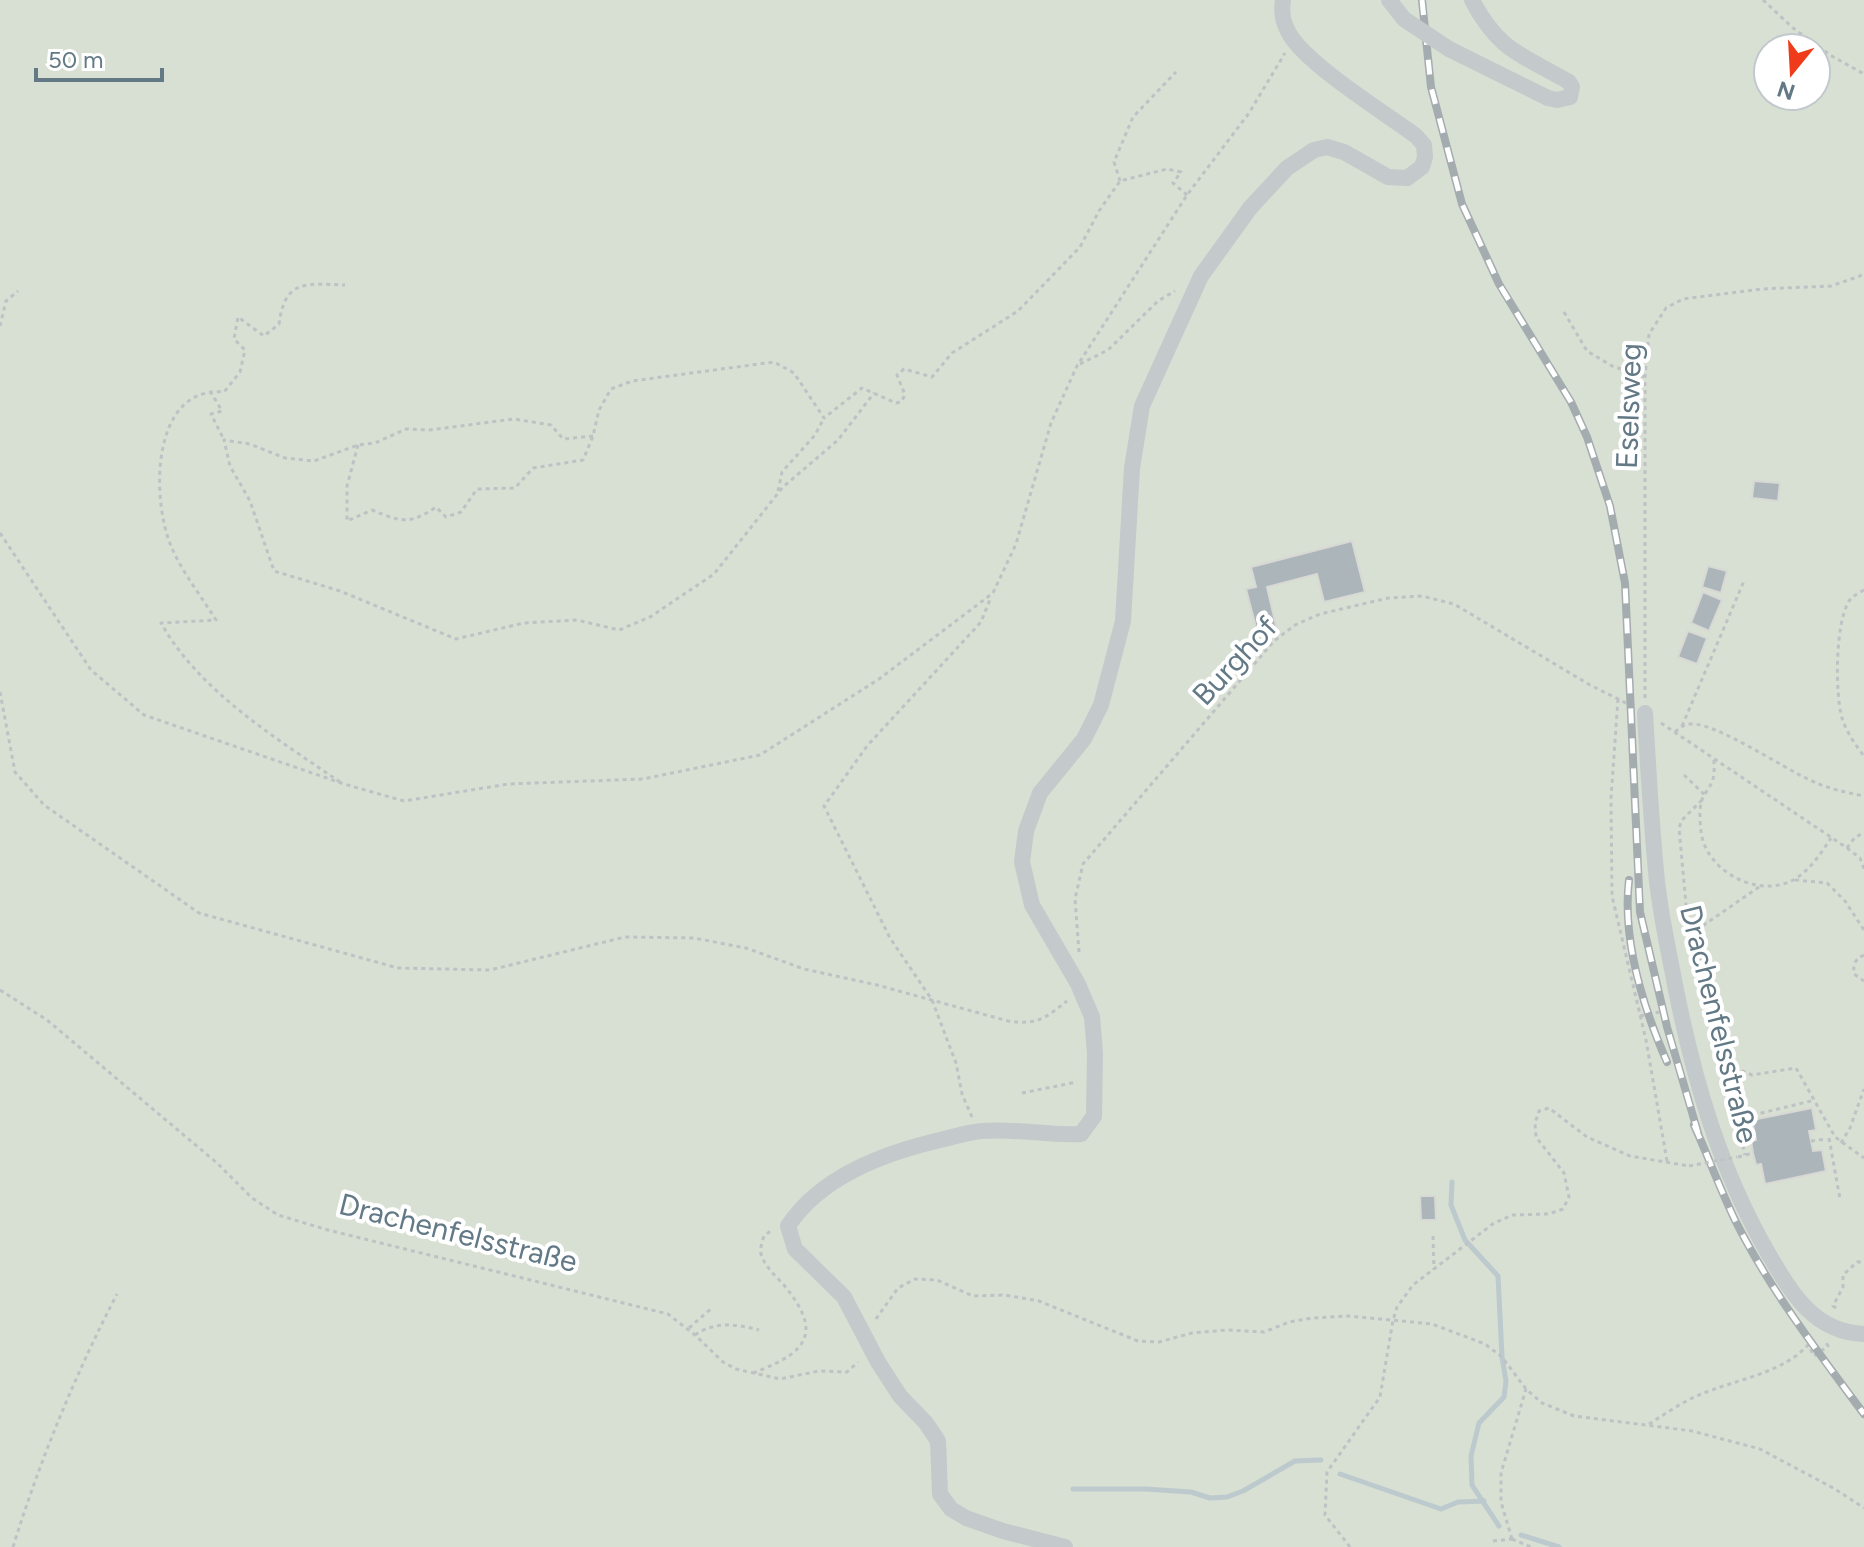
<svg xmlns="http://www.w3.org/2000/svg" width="1864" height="1547" font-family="Figtree,sans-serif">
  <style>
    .green { fill: #d8dfd3; fill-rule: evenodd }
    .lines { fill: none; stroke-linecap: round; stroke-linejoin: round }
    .stream { stroke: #bccacd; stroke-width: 5 }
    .building { fill: #acb6ba; stroke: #d8d8d5; stroke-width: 2 }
    .path { stroke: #bfc2c4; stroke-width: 3; stroke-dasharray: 4 4; stroke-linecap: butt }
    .minor { stroke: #c4c9cb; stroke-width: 16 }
    .rail-casing { stroke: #a4acb0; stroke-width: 8 }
    .rail { stroke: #fff; stroke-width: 5; stroke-dasharray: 15; stroke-linecap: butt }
    .path-bridge { stroke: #bfc2c4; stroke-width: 3; stroke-dasharray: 4 4; stroke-linecap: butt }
    .minor-bridge { stroke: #c4c9cb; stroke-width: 16 }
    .labels { text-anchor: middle; stroke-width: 8; stroke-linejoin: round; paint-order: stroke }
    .street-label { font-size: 30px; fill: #637986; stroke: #fff }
  </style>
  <rect width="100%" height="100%" fill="#f7f6f3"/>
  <!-- green -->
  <path class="green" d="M0,0H1864V1547H0ZM1768,48H1816V96H1768Z"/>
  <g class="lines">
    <!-- stream -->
    <g class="stream">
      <path d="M1452,1182L1451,1205L1465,1240L1498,1276L1502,1357L1506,1381L1504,1397L1479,1423L1471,1456L1472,1485L1499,1526"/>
      <path d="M1340,1474L1441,1509L1458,1502L1484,1501"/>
      <path d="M1073,1489H1145L1191,1492L1210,1498L1227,1497L1243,1491L1295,1461L1321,1460"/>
      <path d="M1521,1535L1559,1547"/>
    </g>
  </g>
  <!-- building -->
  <g class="building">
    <path d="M1754,481L1780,483L1778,501L1752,498Z"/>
    <path d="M1352,541L1365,592L1324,602L1317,574L1267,587L1277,630L1258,635L1246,589L1256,587L1251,567Z"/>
    <path d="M1708,566L1727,571L1721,593L1702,587Z"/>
    <path d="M1703,592L1722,600L1709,631L1691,623Z"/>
    <path d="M1688,631L1707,638L1697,664L1678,657Z"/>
    <path d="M1812,1108L1816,1130L1809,1131L1813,1151L1822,1150L1826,1171L1765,1184L1761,1164L1756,1165L1753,1153L1751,1141L1756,1140L1752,1120Z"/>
    <path d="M1420,1196H1435L1436,1220H1421Z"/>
  </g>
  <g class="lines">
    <!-- path -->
    <g class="path">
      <path d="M1763,0L1793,28L1830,55L1864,74"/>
      <path d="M1120,181L1114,162L1133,117L1176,72"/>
      <path d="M1564,312L1587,351L1612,366L1645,377"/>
      <path d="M0,326L6,301L18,291"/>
      <path d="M1080,364L1108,350L1158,301L1175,291"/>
      <path d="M210,391L222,411L211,414L224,440"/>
      <path d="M593,436L563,439L551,425L514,419L429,430L406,429L375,443L358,445L314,461L285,458L250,444L224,440L230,466L250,501L274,571L340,591L456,639L524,623L577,620L619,630L650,617L714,574L783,487L838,440L874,393"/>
      <path d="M358,445L347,486V521L372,510C401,522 410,525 436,507L446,517L461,512L477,489L515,488L533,468L583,460L593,436L599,410L611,389L632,381L774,362L794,373L824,418L862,388L896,403L901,402L905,395L897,375L904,369L932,377L952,353L1018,311L1080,247L1099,211L1120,181L1167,169L1181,172L1173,183L1187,195"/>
      <path d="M778,491L782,472L815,435L824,418"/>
      <path d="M0,533L91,670L144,715L344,784L404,801L508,784L643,779L760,755L879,679L993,593L1016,544L1051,423L1077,366L1187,195L1249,113L1285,53"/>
      <path d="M1864,590C1858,593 1853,596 1849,601C1835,624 1835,693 1842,718C1846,731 1856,746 1864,756"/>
      <path d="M0,692L15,772L44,805L199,913L398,968L490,970L625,937L694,938L746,948L804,969L877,985L1008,1021C1038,1025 1044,1019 1067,1001"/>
      <path d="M1645,698V377L1649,334L1666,308L1683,299L1761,289L1831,286L1860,276L1864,272"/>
      <path d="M1618,699L1611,798L1612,896L1646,1040L1667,1161"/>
      <path d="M1661,723L1847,848L1860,858L1864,869"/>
      <path d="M1682,726L1744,581"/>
      <path d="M1675,732C1680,728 1684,724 1691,724C1717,723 1783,768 1810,780C1828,789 1845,792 1864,796"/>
      <path d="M1714,760C1714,768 1715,777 1711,784C1709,789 1703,795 1702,800C1699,807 1700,823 1701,831C1705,871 1759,900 1795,879C1811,869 1821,853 1831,838"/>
      <path d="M1684,775L1705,795"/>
      <path d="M340,782C276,738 200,692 161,623L216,620C201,596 182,572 171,546C151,498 151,386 224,392L240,372L245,350L234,339L238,317L264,336L279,324C285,278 307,284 345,285"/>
      <path d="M1847,848L1855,837L1864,833"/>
      <path d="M1795,880L1827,883L1845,901L1864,930"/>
      <path d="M1759,887L1695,931L1724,1063L1752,1075L1796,1068L1835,1137L1864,1158"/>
      <path d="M1694,929L1687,915L1679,828L1682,820L1702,800"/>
      <path d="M1079,952L1075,899L1083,864L1274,641L1295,625L1320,614L1388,598L1422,596L1454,604L1590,685L1630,705"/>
      <path d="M1864,955C1855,959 1853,964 1854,974L1864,981"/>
      <path d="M0,990L47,1020L217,1163L252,1198L278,1215L328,1230L668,1314L695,1335L723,1362L736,1369L780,1379L819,1371L847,1372L858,1362"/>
      <path d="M1640,1016L1664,1011"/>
      <path d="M1724,1063L1747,1122L1741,1138L1745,1155"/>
      <path d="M1022,1093L1077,1082"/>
      <path d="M972,1117L962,1094L956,1063L932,1000L890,938L824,806L867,746L981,622L991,597"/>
      <path d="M1745,1117L1815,1100"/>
      <path d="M1829,1138L1840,1199"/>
      <path d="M1811,1141L1827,1139"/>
      <path d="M1841,1143L1850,1128L1864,1089"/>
      <path d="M1738,1157L1753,1153"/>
      <path d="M1433,1236L1434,1270"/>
      <path d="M1836,1308L1833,1306L1843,1287V1275L1857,1262H1864"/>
      <path d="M876,1319L898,1288L915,1279L937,1280L973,1296L1005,1295L1039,1301L1138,1341L1159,1342L1192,1333L1227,1330L1264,1332L1289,1322L1312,1318L1349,1316L1432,1324L1485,1344L1502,1357L1526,1389L1542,1403L1574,1416L1692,1431L1760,1449L1835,1489L1864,1508"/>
      <path d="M689,1328L713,1307"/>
      <path d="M695,1335C715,1321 737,1324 759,1330"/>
      <path d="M753,1373C806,1353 825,1334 783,1284C775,1275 765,1267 761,1254C760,1248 762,1242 764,1236L772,1230"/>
      <path d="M1649,1424C1665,1414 1682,1402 1699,1395C1733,1380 1782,1374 1808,1345L1814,1356L1828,1346L1826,1342"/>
      <path d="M1512,1539L1501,1502V1473L1526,1389"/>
      <path d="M1512,1539L1531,1547"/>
      <path d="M1493,1541L1512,1539"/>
      <path d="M13,1547C40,1460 75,1375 117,1294"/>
      <path d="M1350,1547L1325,1515L1327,1472L1380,1397L1393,1320L1397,1307L1413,1285L1494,1223L1513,1215L1548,1214L1563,1209L1569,1197L1564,1173L1536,1137L1535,1123L1539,1111L1549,1108L1587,1137L1630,1156L1689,1166"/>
    </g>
    <!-- minor -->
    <g class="minor">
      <path d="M1389,0L1404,19"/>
      <path d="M1449,49L1548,98L1557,100L1570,97L1572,87L1569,82C1523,55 1499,52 1472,0"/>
      <path d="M1645,713C1648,766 1651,819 1656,871C1659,909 1668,947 1675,985C1694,1080 1719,1168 1768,1253C1791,1292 1813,1332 1864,1334"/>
      <path d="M1065,1547L1003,1531L966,1518L951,1509L940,1494L938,1441L926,1423L900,1396L878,1362L844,1297L795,1249L788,1226C821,1176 885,1153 940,1140C954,1137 968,1132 982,1131C1016,1128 1048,1136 1081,1134L1094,1116L1095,1053L1092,1017L1078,984L1032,905L1022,862L1026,831L1040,793L1084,739L1101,705L1123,621L1132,468L1142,406L1201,276L1250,208L1287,168L1314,150L1327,147L1344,152L1388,177L1407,178L1422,167L1425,157L1424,145L1416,136C1385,113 1309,66 1290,35C1283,23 1281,14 1283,0"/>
    </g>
    <defs>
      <g id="rail">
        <path d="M1422,0L1431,87L1462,204L1499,284L1571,402L1587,437L1610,506L1625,583L1640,912L1667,1027L1698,1133"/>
        <path d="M1629,880C1622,940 1643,1007 1667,1062"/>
        <path d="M1694,1125C1708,1156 1720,1189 1735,1220C1770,1290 1818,1352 1864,1414"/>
      </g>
    </defs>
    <!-- rail casing -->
    <use href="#rail" class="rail-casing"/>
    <!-- rail -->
    <use href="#rail" class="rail"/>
    <!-- path-bridge -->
    <path class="path-bridge" d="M1689,1166L1737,1157"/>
    <!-- minor-bridge -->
    <path class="minor-bridge" d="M1404,19L1449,49"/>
  </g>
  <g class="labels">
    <!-- street labels -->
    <g class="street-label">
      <text transform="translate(1629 406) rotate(-88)" y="10">Eselsweg</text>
      <text transform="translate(1235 661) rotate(-47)" y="10">Burghof</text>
      <text transform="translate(1719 1024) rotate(76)" y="10">Drachenfelsstraße</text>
      <text transform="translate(458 1233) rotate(14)" y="10">Drachenfelsstraße</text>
    </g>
  </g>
  <!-- north arrow -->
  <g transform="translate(1792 72) rotate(198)"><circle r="38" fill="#ffffff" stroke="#c1c9cf" stroke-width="2"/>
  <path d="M0-6L14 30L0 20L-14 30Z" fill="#ef3b1a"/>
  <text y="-12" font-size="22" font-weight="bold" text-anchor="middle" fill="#637986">N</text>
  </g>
  <!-- scale -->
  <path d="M36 68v12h126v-12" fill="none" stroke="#637986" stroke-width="4"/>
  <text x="48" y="68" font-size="24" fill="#637986" stroke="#ffffff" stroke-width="6" paint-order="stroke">50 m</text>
</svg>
